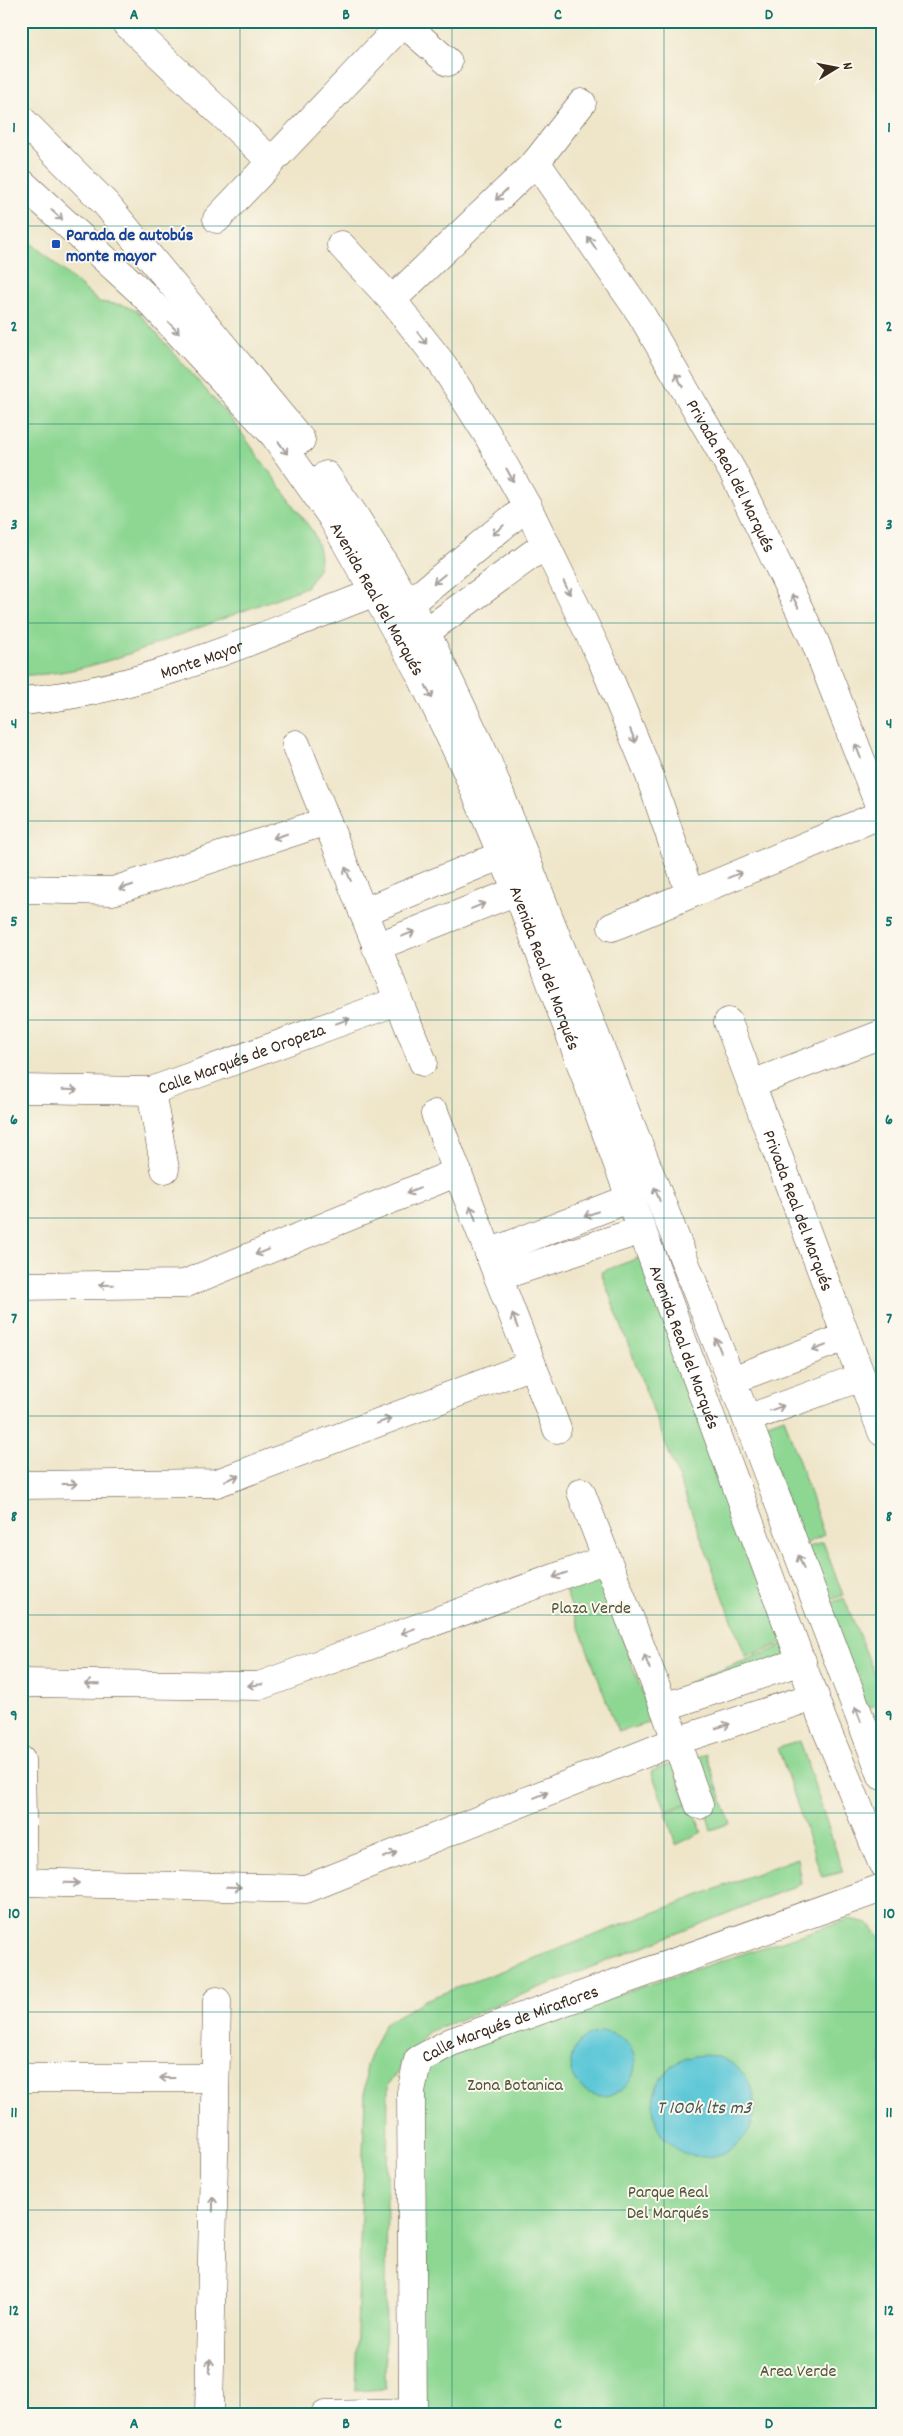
<svg xmlns="http://www.w3.org/2000/svg" width="903" height="2436" font-family="Dekko,sans-serif">
  <style>
    .green { fill: #8dd793; stroke: #648058 }
    .water { fill: #5dc7d7; stroke: #4c787a }
    .lines { fill: none; stroke-linecap: round; stroke-linejoin: round }
    .minor-casing { stroke: #564638; stroke-width: 29 }
    .tertiary-casing { stroke: #564638; stroke-width: 29 }
    .minor { stroke: #fff; stroke-width: 28 }
    .tertiary { stroke: #fff; stroke-width: 28 }
    .oneway { stroke: #a79f9a }
    .grid { fill: none; stroke: #0f766e; stroke-width: 1; stroke-opacity: 0.55 }
    .transit-dot { fill: #1a4fb4; stroke: #fbf7ec; stroke-width: 2 }
    .labels { text-anchor: middle; stroke-width: 4; stroke-linejoin: round; paint-order: stroke }
    .transit-label { font-size: 18px; font-weight: bold; fill: #164399; stroke: #fbf7ec; text-anchor: start }
    .street-label { font-size: 18px; fill: #3b2a1e; stroke: #fbf7ec }
    .park-label { font-size: 18px; fill: #50553b; stroke: #fbf7ec }
    .water-label { font-size: 19px; font-style: italic; fill: #455956; stroke: #fbf7ec }
    .neatline { fill: none; stroke: #0f766e; stroke-width: 2 }
    .grid-label { font-size: 16px; text-anchor: middle; font-weight: bold; fill: #0f766e }
  </style>
  <rect width="100%" height="100%" fill="#fbf7ec"/>
  <filter id="ink" filterUnits="userSpaceOnUse"><feTurbulence type="fractalNoise" baseFrequency=".02" numOctaves="2"/><feDisplacementMap in="SourceGraphic" scale="10" xChannelSelector="R" yChannelSelector="G"/><feConvolveMatrix kernelMatrix="1 2 1 2 8 2 1 2 1" color-interpolation-filters="sRGB"/></filter>
  <filter id="wash" filterUnits="userSpaceOnUse"><feTurbulence type="fractalNoise" baseFrequency=".0096" numOctaves="4" result="noise"/><feDisplacementMap in="SourceGraphic" scale="20" xChannelSelector="R" yChannelSelector="G"/><feGaussianBlur stdDeviation="1.12" result="paint"/><feColorMatrix in="noise" values="0 0 0 0 0 0 0 0 0 0 0 0 0 0 0 0 0 1.4 0 .05"/><feComposite in="paint" operator="in"/></filter>
  <g filter="url(#wash)">
    <rect width="100%" height="100%" fill="#efe6ca"/>
    <!-- green -->
    <g class="green">
      <path d="M21,234L99,302L123,305L137,311L233,421L313,532C323,559 323,565 306,587C264,603 222,619 180,635C129,654 76,676 21,675Z"/>
      <path d="M641,1257L786,1642L746,1657L601,1272Z"/>
      <path d="M784,1417L824,1535L803,1545L760,1426Z"/>
      <path d="M823,1542L843,1595L824,1603L803,1549Z"/>
      <path d="M598,1571L653,1722L618,1732L564,1587Z"/>
      <path d="M844,1598L882,1692V1702L863,1710L826,1605Z"/>
      <path d="M787,1644L791,1654L689,1693L685,1684Z"/>
      <path d="M800,1741L843,1872L822,1877L778,1748Z"/>
      <path d="M706,1754L730,1823L711,1830L691,1760Z"/>
      <path d="M673,1763L687,1803L666,1811L651,1771Z"/>
      <path d="M690,1803L702,1832L676,1845L666,1813Z"/>
      <path d="M797,1858L801,1884L428,2032L388,2085L385,2389L355,2391L366,2064L385,2023L425,2000Z"/>
      <path d="M849,1919L869,1923L882,1941V2415H415L421,2059Z"/>
    </g>
    <!-- water -->
    <g class="water">
      <circle cx="603" cy="2064" r="32"/>
      <circle cx="704" cy="2106" r="51"/>
    </g>
  </g>
  <g filter="url(#ink)">
    <g class="lines">
      <defs>
        <g id="minor">
          <path d="M124,21L271,161"/>
          <path d="M401,21L448,62"/>
          <path id="s1" d="M536,162L641,314L734,474L815,642L882,813"/>
          <path d="M217,219L403,23"/>
          <path d="M341,245L392,300L443,365L487,434L527,506L601,658L649,774L690,894"/>
          <path d="M392,300L536,162L582,103"/>
          <path d="M409,604L527,506"/>
          <path d="M426,632L546,544"/>
          <path id="s2" d="M21,701C145,692 261,635 376,592"/>
          <path d="M296,744L423,1062"/>
          <path d="M21,889L113,891L327,821"/>
          <path d="M363,912L502,855"/>
          <path d="M612,927L882,814"/>
          <path d="M376,947L517,891"/>
          <path id="s3" d="M728,1022L882,1432"/>
          <path d="M752,1084L882,1034"/>
          <path id="s4" d="M21,1089L151,1091L398,1001"/>
          <path d="M151,1091L165,1169"/>
          <path d="M435,1114L557,1429"/>
          <path d="M489,1253L631,1198"/>
          <path d="M498,1277L642,1230"/>
          <path d="M21,1286L184,1284L458,1172"/>
          <path d="M732,1380L846,1337"/>
          <path d="M747,1419L861,1377"/>
          <path d="M21,1485L217,1483L532,1365"/>
          <path d="M581,1492L664,1707L699,1805"/>
          <path d="M21,1683L259,1686L606,1559"/>
          <path d="M664,1707L802,1661"/>
          <path d="M21,1760L23,1882"/>
          <path d="M21,1882L306,1889L676,1741L815,1696"/>
          <path d="M21,2078H215"/>
          <path d="M209,2415L217,2001"/>
          <path d="M325,2415L413,2413"/>
          <path id="s5" d="M413,2415L411,2092L418,2060L451,2042L882,1888"/>
        </g>
        <g id="tertiary">
          <path d="M21,119L106,204L301,440"/>
          <path id="s6" d="M21,182L141,292L274,435L331,516L419,672L466,770L517,891L823,1721L882,1863"/>
          <path d="M326,475L355,516L426,632L486,758L747,1419L882,1776"/>
        </g>
      </defs>
      <!-- minor casing -->
      <use href="#minor" class="minor-casing"/>
      <!-- tertiary casing -->
      <use href="#tertiary" class="tertiary-casing"/>
      <!-- minor -->
      <use href="#minor" class="minor"/>
      <!-- tertiary -->
      <use href="#tertiary" class="tertiary"/>
    </g>
    <!-- one-way arrows -->
    <defs><path id="oneway-shaft" d="M-6 0H5M1.5-3L5.5 0L1.5 3" fill="none" stroke-width="1.6" stroke-linecap="round" stroke-linejoin="round" transform="scale(1.25)"/></defs>
    <g class="oneway">
      <use href="#oneway-shaft" transform="translate(501 195) rotate(136)"/>
      <use href="#oneway-shaft" transform="translate(57 215) rotate(42)"/>
      <use href="#oneway-shaft" transform="translate(592 243) rotate(-124)"/>
      <use href="#oneway-shaft" transform="translate(174 328) rotate(47)"/>
      <use href="#oneway-shaft" transform="translate(422 338) rotate(52)"/>
      <use href="#oneway-shaft" transform="translate(679 380) rotate(-120)"/>
      <use href="#oneway-shaft" transform="translate(283 448) rotate(55)"/>
      <use href="#oneway-shaft" transform="translate(510 475) rotate(61)"/>
      <use href="#oneway-shaft" transform="translate(498 530) rotate(140)"/>
      <use href="#oneway-shaft" transform="translate(439 579) rotate(141)"/>
      <use href="#oneway-shaft" transform="translate(567 588) rotate(64)"/>
      <use href="#oneway-shaft" transform="translate(795 601) rotate(-116)"/>
      <use href="#oneway-shaft" transform="translate(429 692) rotate(64)"/>
      <use href="#oneway-shaft" transform="translate(633 736) rotate(68)"/>
      <use href="#oneway-shaft" transform="translate(858 751) rotate(-111)"/>
      <use href="#oneway-shaft" transform="translate(280 836) rotate(162)"/>
      <use href="#oneway-shaft" transform="translate(348 874) rotate(-112)"/>
      <use href="#oneway-shaft" transform="translate(735 875) rotate(-23)"/>
      <use href="#oneway-shaft" transform="translate(126 887) rotate(162)"/>
      <use href="#oneway-shaft" transform="translate(478 906) rotate(-22)"/>
      <use href="#oneway-shaft" transform="translate(408 934) rotate(-22)"/>
      <use href="#oneway-shaft" transform="translate(343 1021) rotate(-20)"/>
      <use href="#oneway-shaft" transform="translate(70 1090) rotate(1)"/>
      <use href="#oneway-shaft" transform="translate(413 1191) rotate(158)"/>
      <use href="#oneway-shaft" transform="translate(657 1194) rotate(-111)"/>
      <use href="#oneway-shaft" transform="translate(473 1213) rotate(-111)"/>
      <use href="#oneway-shaft" transform="translate(591 1214) rotate(159)"/>
      <use href="#oneway-shaft" transform="translate(262 1252) rotate(158)"/>
      <use href="#oneway-shaft" transform="translate(106 1285) rotate(179)"/>
      <use href="#oneway-shaft" transform="translate(515 1321) rotate(-111)"/>
      <use href="#oneway-shaft" transform="translate(718 1345) rotate(-112)"/>
      <use href="#oneway-shaft" transform="translate(819 1348) rotate(159)"/>
      <use href="#oneway-shaft" transform="translate(777 1408) rotate(-20)"/>
      <use href="#oneway-shaft" transform="translate(384 1421) rotate(-21)"/>
      <use href="#oneway-shaft" transform="translate(232 1478) rotate(-21)"/>
      <use href="#oneway-shaft" transform="translate(70 1484)"/>
      <use href="#oneway-shaft" transform="translate(801 1562) rotate(-111)"/>
      <use href="#oneway-shaft" transform="translate(560 1575) rotate(160)"/>
      <use href="#oneway-shaft" transform="translate(408 1631) rotate(160)"/>
      <use href="#oneway-shaft" transform="translate(647 1662) rotate(-111)"/>
      <use href="#oneway-shaft" transform="translate(92 1684) rotate(-179)"/>
      <use href="#oneway-shaft" transform="translate(255 1685) rotate(175)"/>
      <use href="#oneway-shaft" transform="translate(858 1714) rotate(-111)"/>
      <use href="#oneway-shaft" transform="translate(723 1726) rotate(-18)"/>
      <use href="#oneway-shaft" transform="translate(541 1795) rotate(-22)"/>
      <use href="#oneway-shaft" transform="translate(390 1855) rotate(-22)"/>
      <use href="#oneway-shaft" transform="translate(72 1883) rotate(1)"/>
      <use href="#oneway-shaft" transform="translate(234 1887) rotate(1)"/>
      <use href="#oneway-shaft" transform="translate(167 2078) rotate(-180)"/>
      <use href="#oneway-shaft" transform="translate(213 2204) rotate(-89)"/>
      <use href="#oneway-shaft" transform="translate(210 2366) rotate(-89)"/>
    </g>
  </g>
  <!-- grid -->
  <path class="grid" d="M240,21V2415M452,21V2415M664,21V2415M21,226H882M21,424H882M21,623H882M21,821H882M21,1020H882M21,1218H882M21,1416H882M21,1615H882M21,1813H882M21,2012H882M21,2210H882"/>
  <!-- markers -->
  <rect class="transit-dot" x="51" y="239" width="10" height="10" rx="2.5"/>
  <g class="labels">
    <!-- transit labels -->
    <g class="transit-label">
      <text x="66" y="240">Parada de autobús<tspan x="66" dy="21">monte mayor</tspan></text>
    </g>
    <!-- street labels -->
    <g class="street-label">
      <text dy="6" stroke="none"><textPath href="#s1" startOffset="370">Privada Real del Marqués</textPath></text>
      <text dy="6" stroke="none"><textPath href="#s6" startOffset="552">Avenida Real del Marqués</textPath></text>
      <text dy="6" stroke="none"><textPath href="#s2" startOffset="186">Monte Mayor</textPath></text>
      <text dy="6" stroke="none"><textPath href="#s6" startOffset="958">Avenida Real del Marqués</textPath></text>
      <text dy="6" stroke="none"><textPath href="#s4" startOffset="226">Calle Marqués de Oropeza</textPath></text>
      <text dy="6" stroke="none"><textPath href="#s3" startOffset="201">Privada Real del Marqués</textPath></text>
      <text dy="6" stroke="none"><textPath href="#s6" startOffset="1362">Avenida Real del Marqués</textPath></text>
      <text dy="6" stroke="none"><textPath href="#s5" startOffset="455">Calle Marqués de Miraflores</textPath></text>
    </g>
    <!-- park labels -->
    <g class="park-label">
      <text x="591" y="1613">Plaza Verde</text>
      <text x="515" y="2090">Zona Botanica</text>
      <text x="668" y="2197">Parque Real<tspan x="668" dy="21">Del Marqués</tspan></text>
      <text x="798" y="2376">Area Verde</text>
    </g>
    <!-- water labels -->
    <g class="water-label">
      <text x="704" y="2113">T 100k lts m3</text>
    </g>
  </g>
  <!-- margin -->
  <rect width="903" height="2436" fill="none" stroke="#fbf7ec" stroke-width="55"/>
  <!-- north arrow -->
  <g transform="translate(836 68) rotate(80)" stroke="#fbf7ec" stroke-width="4" paint-order="stroke">
  <path d="M0-4L9 19L0 12L-9 19Z" fill="#3b2a1e"/>
  <text y="-8" font-size="14" font-weight="bold" text-anchor="middle" fill="#3b2a1e">N</text>
  </g>
  <rect x="28" y="28" width="848" height="2380" class="neatline"/>
  <g class="grid-label">
    <text x="134" y="19">A</text>
    <text x="346" y="19">B</text>
    <text x="558" y="19">C</text>
    <text x="769" y="19">D</text>
    <text x="14" y="132">1</text>
    <text x="889" y="132">1</text>
    <text x="14" y="331">2</text>
    <text x="889" y="331">2</text>
    <text x="14" y="529">3</text>
    <text x="889" y="529">3</text>
    <text x="14" y="728">4</text>
    <text x="889" y="728">4</text>
    <text x="14" y="926">5</text>
    <text x="889" y="926">5</text>
    <text x="14" y="1124">6</text>
    <text x="889" y="1124">6</text>
    <text x="14" y="1323">7</text>
    <text x="889" y="1323">7</text>
    <text x="14" y="1521">8</text>
    <text x="889" y="1521">8</text>
    <text x="14" y="1720">9</text>
    <text x="889" y="1720">9</text>
    <text x="14" y="1918">10</text>
    <text x="889" y="1918">10</text>
    <text x="14" y="2117">11</text>
    <text x="889" y="2117">11</text>
    <text x="14" y="2315">12</text>
    <text x="889" y="2315">12</text>
    <text x="134" y="2428">A</text>
    <text x="346" y="2428">B</text>
    <text x="558" y="2428">C</text>
    <text x="769" y="2428">D</text>
  </g>
</svg>
